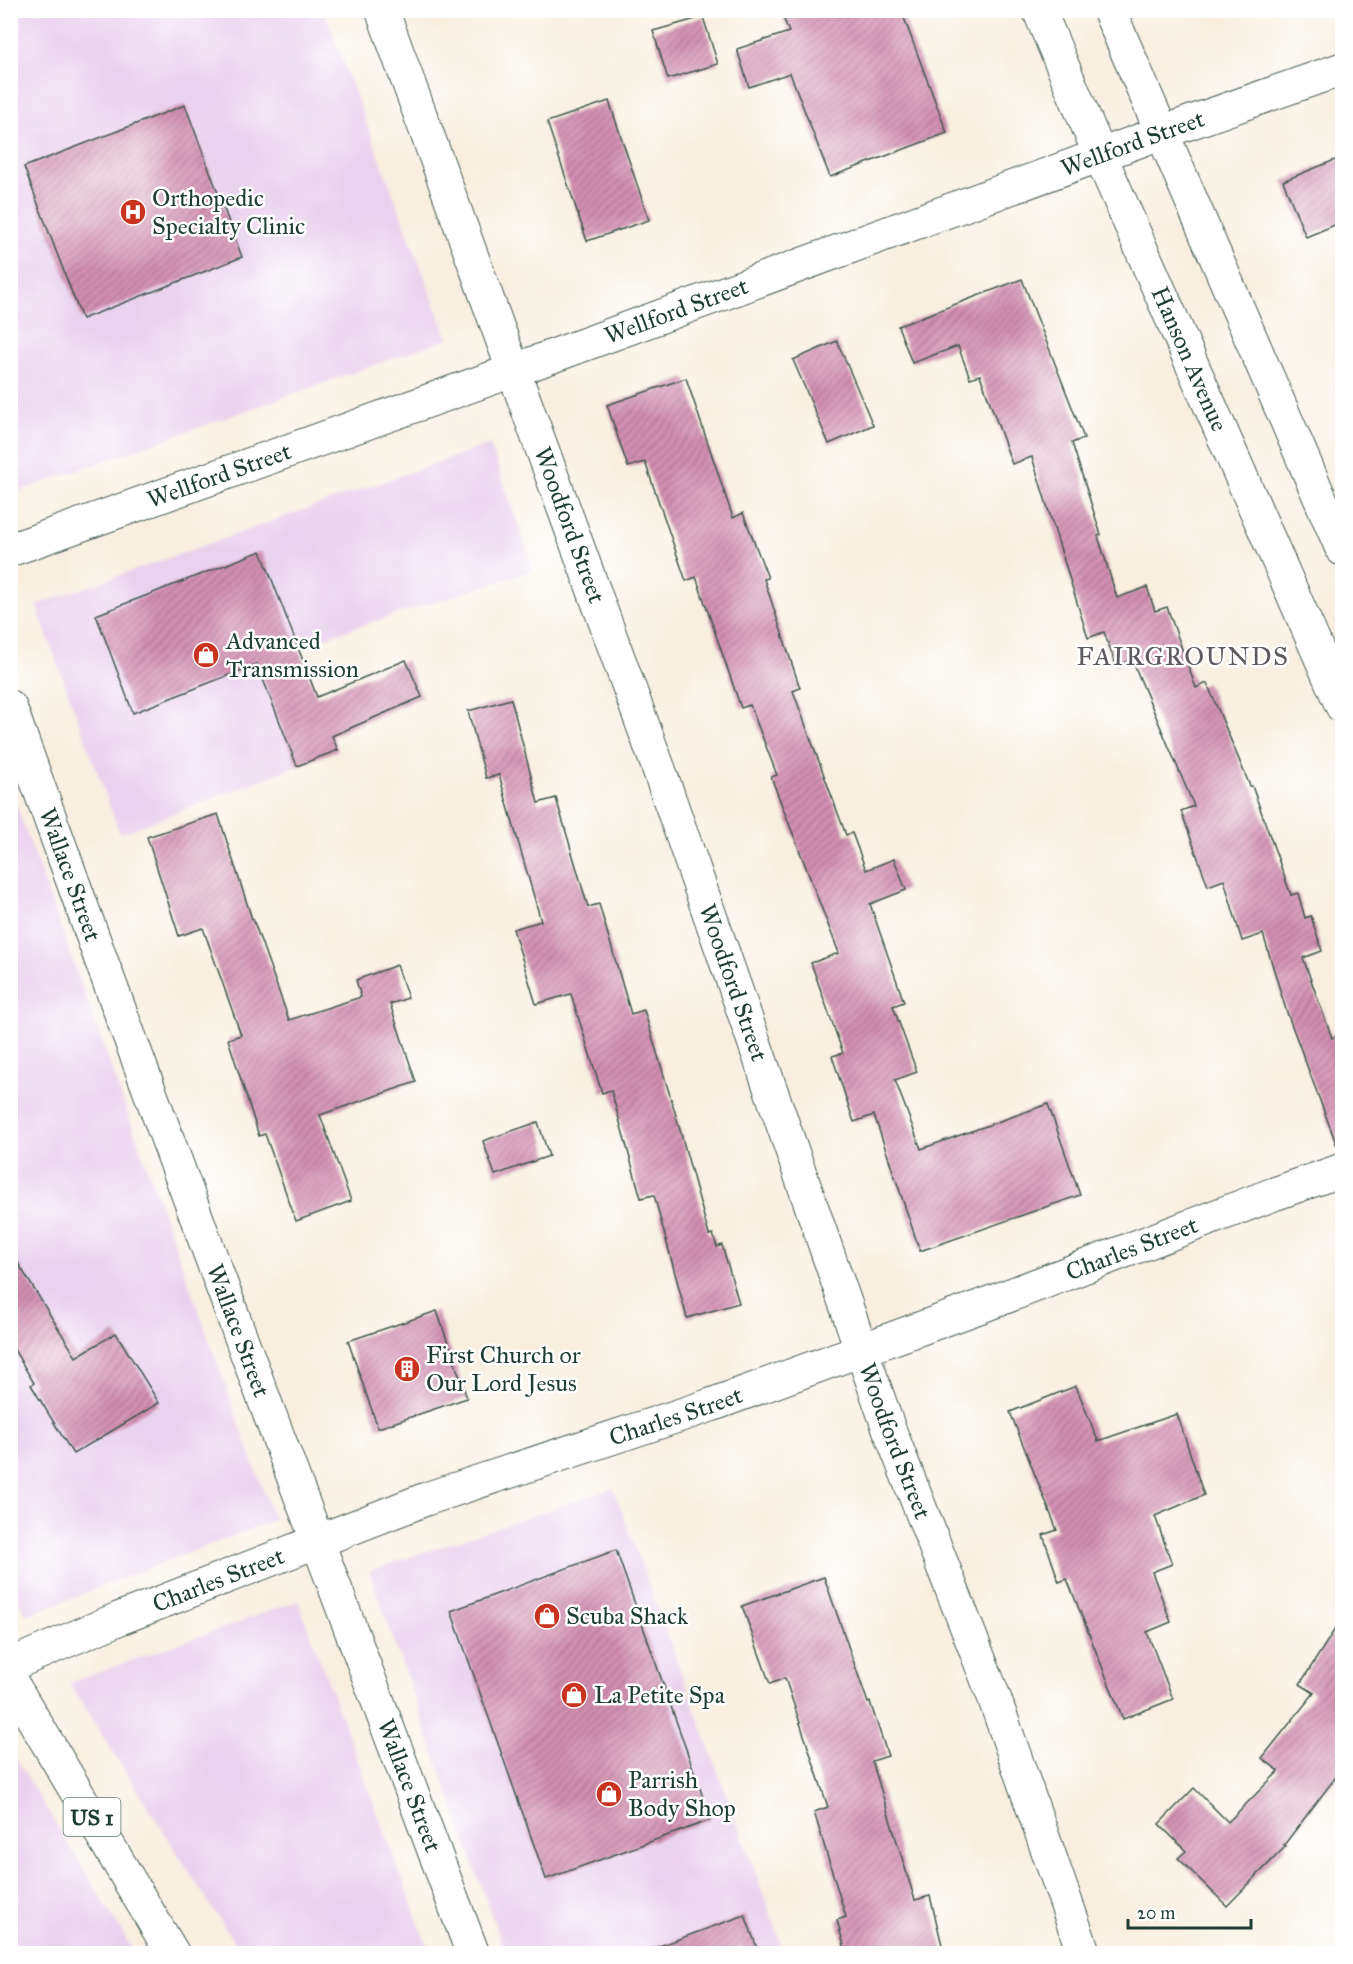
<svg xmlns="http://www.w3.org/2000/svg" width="1353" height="1964" font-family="'IM FELL Great Primer',serif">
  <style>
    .built { fill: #e9d2ed }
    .building { fill: url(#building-hatch) }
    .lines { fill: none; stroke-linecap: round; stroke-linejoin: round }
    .minor-casing { stroke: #40584e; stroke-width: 35 }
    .primary-casing { stroke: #40584e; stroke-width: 35 }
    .minor { stroke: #fff; stroke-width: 33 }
    .primary { stroke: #fff; stroke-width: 33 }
    .labels { text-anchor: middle; stroke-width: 5; stroke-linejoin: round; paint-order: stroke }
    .shield { fill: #fff; stroke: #627771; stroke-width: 1.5 }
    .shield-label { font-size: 22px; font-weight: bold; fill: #1f3d34 }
    .street-label { font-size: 24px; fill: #1f3d34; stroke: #fff }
    .poi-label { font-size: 24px; fill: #1f3d34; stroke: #fff; text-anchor: start }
    .neighbourhood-label { font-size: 26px; letter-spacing: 1.5px; fill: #5e5a60; stroke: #fff }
  </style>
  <defs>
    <pattern id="building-hatch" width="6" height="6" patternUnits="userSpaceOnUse" patternTransform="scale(1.5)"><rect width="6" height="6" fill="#d38fb1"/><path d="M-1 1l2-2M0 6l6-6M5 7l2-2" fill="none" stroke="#ab7691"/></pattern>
  </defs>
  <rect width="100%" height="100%" fill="#fff"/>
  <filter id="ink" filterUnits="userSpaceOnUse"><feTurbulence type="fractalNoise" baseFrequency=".0167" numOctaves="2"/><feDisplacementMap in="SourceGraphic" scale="12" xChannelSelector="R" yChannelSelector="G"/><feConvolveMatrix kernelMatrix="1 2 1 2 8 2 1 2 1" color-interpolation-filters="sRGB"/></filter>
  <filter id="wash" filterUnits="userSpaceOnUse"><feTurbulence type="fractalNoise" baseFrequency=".008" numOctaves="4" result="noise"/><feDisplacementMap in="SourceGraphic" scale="24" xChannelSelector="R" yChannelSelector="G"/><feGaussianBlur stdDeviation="1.35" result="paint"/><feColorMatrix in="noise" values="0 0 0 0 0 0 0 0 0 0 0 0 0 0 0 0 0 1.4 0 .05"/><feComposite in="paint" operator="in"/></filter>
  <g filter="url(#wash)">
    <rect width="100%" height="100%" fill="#f8efe1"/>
    <!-- built -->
    <g class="built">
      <path d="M10,11H324L448,339L11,494Z"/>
      <path d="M490,444L534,570L298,646L338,750L120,834L36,605Z"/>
      <path d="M10,787L274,1520L27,1615L10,1588Z"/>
      <path d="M613,1488L785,1953H505L369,1571Z"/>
      <path d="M298,1601L430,1953H241L69,1683Z"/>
      <path d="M10,1751H11L135,1953H11Z"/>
    </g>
    <g id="blocks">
      <!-- building -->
      <g class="building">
        <path d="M780,10H901L947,133L830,177L790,73L749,87L737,49L789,32Z"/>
        <path d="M703,17L718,64L668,79L653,31Z"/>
        <path d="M609,101L649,220L587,241L547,122Z"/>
        <path d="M185,105L242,257L82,319L24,167Z"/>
        <path d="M1342,157V222L1306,237L1283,181Z"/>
        <path d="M1022,279L1084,438L1072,443L1101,535L1098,536L1117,598L1147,587L1155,611L1167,607L1196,688L1207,683L1250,786H1252L1291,895L1298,893L1305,918L1311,916L1322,951L1303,958L1332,1038L1342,1034V1150L1339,1151L1286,1010L1263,934L1242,941L1224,880L1208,886L1181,811L1194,806L1132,660L1116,665L1104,632L1088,638L1032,457L1012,464L980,375L970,378L958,346L912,363L898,326Z"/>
        <path d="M837,341L873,425L829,444L793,360Z"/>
        <path d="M686,378L733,518L743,513L768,578L764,579L800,688L793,691L846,835L852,833L866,870L894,859L906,890L870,904L904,1002L893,1006L917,1072L895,1080L921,1149L1048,1104L1080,1195L920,1251L874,1115L854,1122L832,1056L843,1053L811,963L839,953L771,777L777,775L750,705L741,708L696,577L686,581L645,462L628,467L607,405Z"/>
        <path d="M261,551L317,697L406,660L422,697L332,736L338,750L297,766L257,664L133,713L96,615Z"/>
        <path d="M511,699L538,803L556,798L588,907L599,904L631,1014L644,1010L675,1112L709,1235L713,1234L717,1247L722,1245L739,1303L687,1318L654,1195L641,1198L611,1090L602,1093L571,994L536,1004L513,929L541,921L499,775L486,778L468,711Z"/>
        <path d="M218,814L252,919H253L289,1020L361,997L356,980L397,965L408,998L390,1004L416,1082L320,1115L351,1201L296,1221L265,1134L259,1136L228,1039L241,1035L203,928L179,936L147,837Z"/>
        <path d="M538,1122L549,1156L495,1175L483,1141Z"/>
        <path d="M10,1250L76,1357L116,1333L159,1403L73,1454L31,1385L34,1383L10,1343Z"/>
        <path d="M437,1311L467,1398L378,1428L348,1341Z"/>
        <path d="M1076,1386L1098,1441L1177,1414L1204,1495L1155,1516L1172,1564L1152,1572L1171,1622L1147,1632L1173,1699L1123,1719L1067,1579L1059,1582L1043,1535L1057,1530L1010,1412Z"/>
        <path d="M616,1550L711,1820L546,1879L451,1611Z"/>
        <path d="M824,1577L868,1703L870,1702L888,1756L872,1761L915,1900L930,1896L944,1953H846L837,1920L846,1917L814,1812L828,1807L785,1678L770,1684L742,1606Z"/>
        <path d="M1342,1618V1769L1284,1845L1286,1846L1227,1906L1178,1858L1186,1851L1159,1824L1194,1788L1228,1822L1279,1771L1262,1758L1314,1693L1300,1684Z"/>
        <path d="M745,1915L759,1953H651V1949Z"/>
      </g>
    </g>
  </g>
  <g filter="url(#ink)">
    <use href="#blocks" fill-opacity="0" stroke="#40584e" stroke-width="1.5"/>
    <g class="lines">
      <defs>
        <g id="minor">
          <path id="s1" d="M382,10L661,775L888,1426L994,1697L1084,1954"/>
          <path id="s2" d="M1039,10L1100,155L1342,706"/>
          <path d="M1109,10L1342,549"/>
          <path id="s3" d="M10,550L512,371L1163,132L1342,69"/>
          <path id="s4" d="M10,707L100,957L253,1370L473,1954"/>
          <path id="s5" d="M10,1665L118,1619L426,1499L711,1405L987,1304L1274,1194L1342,1170"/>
        </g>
        <path id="primary" d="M10,1680L173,1954"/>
      </defs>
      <!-- minor casing -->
      <use href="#minor" class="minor-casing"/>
      <!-- primary casing -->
      <use href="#primary" class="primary-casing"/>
      <!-- minor -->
      <use href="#minor" class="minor"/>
      <!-- primary -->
      <use href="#primary" class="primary"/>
    </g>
  </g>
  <!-- icons -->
  <defs>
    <symbol id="hospital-disc" viewBox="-11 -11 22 22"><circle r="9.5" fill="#c8321e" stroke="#fff"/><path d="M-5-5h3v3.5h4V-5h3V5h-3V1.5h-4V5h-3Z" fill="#fff"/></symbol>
    <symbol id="shop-disc" viewBox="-11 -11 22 22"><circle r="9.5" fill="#c8321e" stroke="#fff"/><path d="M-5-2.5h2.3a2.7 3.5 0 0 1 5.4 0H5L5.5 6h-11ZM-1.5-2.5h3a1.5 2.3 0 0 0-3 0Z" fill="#fff"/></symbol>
    <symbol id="building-disc" viewBox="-11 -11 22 22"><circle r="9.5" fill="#c8321e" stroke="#fff"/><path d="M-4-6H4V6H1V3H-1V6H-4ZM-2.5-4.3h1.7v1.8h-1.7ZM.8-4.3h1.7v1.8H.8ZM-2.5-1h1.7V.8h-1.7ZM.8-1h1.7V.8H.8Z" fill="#fff"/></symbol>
  </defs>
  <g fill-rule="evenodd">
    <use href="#hospital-disc" x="118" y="197" width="30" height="30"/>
    <use href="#shop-disc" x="191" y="640" width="30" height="30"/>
    <use href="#building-disc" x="392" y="1354" width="30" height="30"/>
    <use href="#shop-disc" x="532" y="1601" width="30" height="30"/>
    <use href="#shop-disc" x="559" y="1680" width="30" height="30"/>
    <use href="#shop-disc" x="594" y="1779" width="30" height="30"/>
  </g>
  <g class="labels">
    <!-- shield labels -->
    <rect class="shield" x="63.5" y="1798" width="57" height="38" rx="4.5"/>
    <g class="shield-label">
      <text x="92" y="1825">US 1</text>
    </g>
    <!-- street labels -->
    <g class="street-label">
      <text dy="8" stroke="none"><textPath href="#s3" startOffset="1194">Wellford Street</textPath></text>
      <text dy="8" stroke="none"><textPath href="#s3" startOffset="708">Wellford Street</textPath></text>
      <text dy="8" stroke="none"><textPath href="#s2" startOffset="380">Hanson Avenue</textPath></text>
      <text dy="8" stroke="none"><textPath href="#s3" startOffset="222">Wellford Street</textPath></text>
      <text dy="8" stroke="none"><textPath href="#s1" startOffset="548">Woodford Street</textPath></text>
      <text dy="8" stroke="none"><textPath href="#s4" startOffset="178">Wallace Street</textPath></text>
      <text dy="8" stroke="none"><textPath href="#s1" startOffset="1034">Woodford Street</textPath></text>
      <text dy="8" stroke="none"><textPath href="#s5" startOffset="1197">Charles Street</textPath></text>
      <text dy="8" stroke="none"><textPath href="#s4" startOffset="664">Wallace Street</textPath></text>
      <text dy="8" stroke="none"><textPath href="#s5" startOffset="711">Charles Street</textPath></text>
      <text dy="8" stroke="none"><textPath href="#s1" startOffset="1520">Woodford Street</textPath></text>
      <text dy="8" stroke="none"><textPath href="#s5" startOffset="225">Charles Street</textPath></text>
      <text dy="8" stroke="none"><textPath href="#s4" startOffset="1150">Wallace Street</textPath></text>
    </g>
    <!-- poi labels -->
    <g class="poi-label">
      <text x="152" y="206">Orthopedic<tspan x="152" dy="28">Specialty Clinic</tspan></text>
      <text x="226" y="649">Advanced<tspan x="226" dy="28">Transmission</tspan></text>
      <text x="426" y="1363">First Church or<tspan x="426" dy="28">Our Lord Jesus</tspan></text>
      <text x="566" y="1624">Scuba Shack</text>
      <text x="594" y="1703">La Petite Spa</text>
      <text x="628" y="1788">Parrish<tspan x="628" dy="28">Body Shop</tspan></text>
    </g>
    <!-- neighbourhood labels -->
    <g class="neighbourhood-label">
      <text x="1183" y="665">FAIRGROUNDS</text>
    </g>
  </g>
  <!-- margin -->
  <rect width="1353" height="1964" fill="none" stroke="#fff" stroke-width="36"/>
  <!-- scale -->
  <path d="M1128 1919v9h123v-9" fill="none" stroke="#1f3d34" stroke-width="3"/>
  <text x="1137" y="1919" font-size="18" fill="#1f3d34" stroke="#ffffff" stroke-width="4.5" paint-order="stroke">20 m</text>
</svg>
